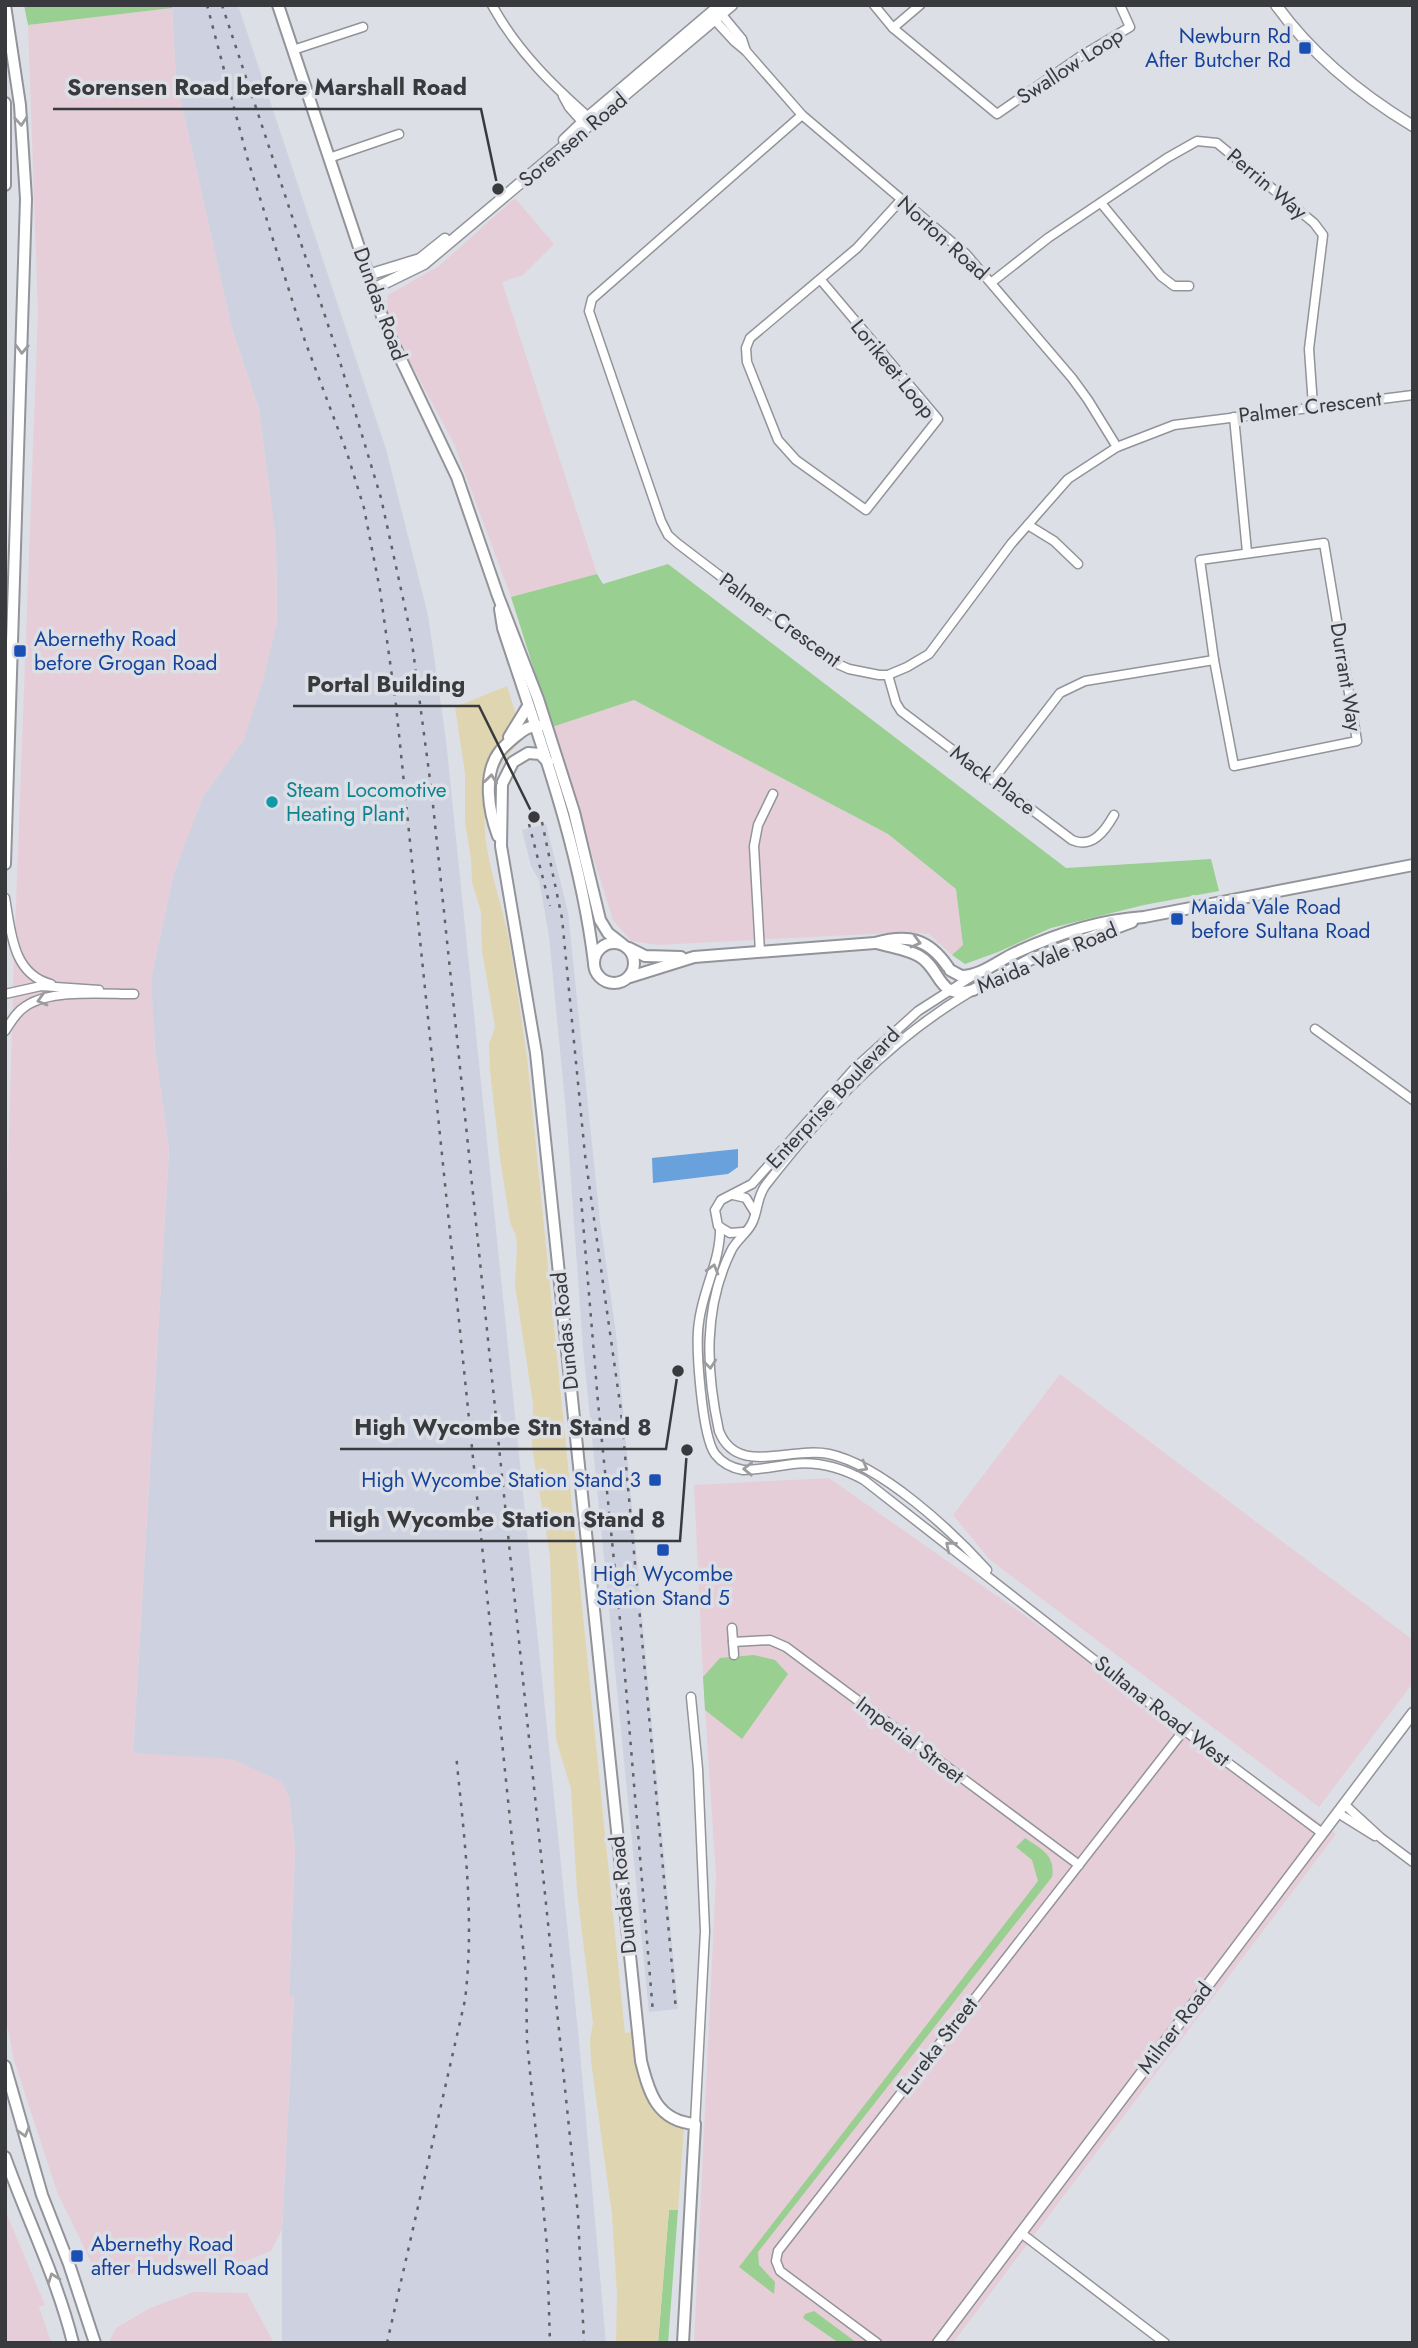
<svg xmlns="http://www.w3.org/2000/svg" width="1418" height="2348" font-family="Jost,sans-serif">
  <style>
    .built { fill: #ced2e0 }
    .industrial { fill: #e6ced8 }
    .green { fill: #99cf90 }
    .sand { fill: #dfd6b1 }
    .water { fill: #68a1dc }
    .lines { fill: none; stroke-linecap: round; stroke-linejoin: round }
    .minor-casing { stroke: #92949a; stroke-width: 11 }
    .tertiary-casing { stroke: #92949a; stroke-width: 13 }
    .secondary-casing { stroke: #92949a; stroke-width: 14 }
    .minor { stroke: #fff; stroke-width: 8 }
    .tertiary { stroke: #fff; stroke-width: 10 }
    .secondary { stroke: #fff; stroke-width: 10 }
    .rail { stroke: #606265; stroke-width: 2.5; stroke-dasharray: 3.5 7; stroke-linecap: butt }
    .oneway { stroke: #9c9c9e }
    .transit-dot { fill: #1a4fb4; stroke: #dddfe6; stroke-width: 2.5 }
    .culture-dot { fill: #0f9aa8; stroke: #dddfe6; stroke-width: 2.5 }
    .labels { text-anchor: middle; stroke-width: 7; stroke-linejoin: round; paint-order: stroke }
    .transit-label { font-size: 21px; fill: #164399; stroke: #dddfe6; text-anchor: start }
    .street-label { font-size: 21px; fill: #393a3d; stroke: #dddfe6 }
    .culture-label { font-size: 21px; fill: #0d838f; stroke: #dddfe6; text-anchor: start }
    .leader { fill: none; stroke: #393a3d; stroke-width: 2.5 }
    .callout-dot { fill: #393a3d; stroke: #dddfe6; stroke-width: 2.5 }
    .callout-label { font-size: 23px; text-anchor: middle; font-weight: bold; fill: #393a3d; stroke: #dddfe6; stroke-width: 7; stroke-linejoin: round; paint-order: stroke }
  </style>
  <rect width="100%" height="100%" fill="#dddfe6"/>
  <!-- built -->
  <g class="built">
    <path d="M172,5H238L386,449L428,615L446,740L579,2041L606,2343H282V2229L294,1997L289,1996L295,1850L289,1796L133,1753L169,1150L155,1049L151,979L173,876L202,798L244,739L277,622L276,541L259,410L232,329L176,79Z"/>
    <path d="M546,824L568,912L600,1221L616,1333L678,2009L649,2012L583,1348L566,1112L549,936L539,880L531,866L522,830Z"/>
  </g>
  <!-- industrial -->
  <g class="industrial">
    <path d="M172,8L176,79L232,329L259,410L276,541L277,622L264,677L244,739L202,798L173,876L151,979L155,1049L169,1150L133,1753L232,1759L282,1782L289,1796L295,1850L289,1995L294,1996L282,2229L271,2251L241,2263L180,2260L140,2273L111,2275L92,2264L57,2192L14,2060L5,2014V1266L14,958L38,313L28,25Z"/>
    <path d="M515,198L554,244L523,275L502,282L597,574L511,597L454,444L407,356L386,308L388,295L439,266Z"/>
    <path d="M634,700L888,834L956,889L963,945L952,955L929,934L909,932L658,945L631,941L613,920L552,727Z"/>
    <path d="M1060,1374L1413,1640V1683L1319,1807L990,1560L953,1515Z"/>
    <path d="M829,1478L1336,1834L953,2343H694L716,1876L703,1677L694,1485Z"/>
    <path d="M5,2210L45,2305L39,2307L50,2339L54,2343H5Z"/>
    <path d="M194,2292L247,2293L274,2343H108L116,2328L150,2308Z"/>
  </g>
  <!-- green -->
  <g class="green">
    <path d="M24,5H172V8L28,25Z"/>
    <path d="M668,564L1066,868L1211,859L1219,891L1144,905L1051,928L998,952L965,964L952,955L963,945L956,889L888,834L634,700L552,727L511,597L597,574L603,584Z"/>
    <path d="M754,1655L775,1660L788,1674L742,1739L705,1710L703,1677L720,1658Z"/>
    <path d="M1025,1838C1041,1849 1056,1855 1052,1877L758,2252L759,2265L775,2282L774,2294L739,2267L1038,1881L1032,1860L1016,1847Z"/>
    <path d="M669,2210H678L668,2343H658Z"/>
    <path d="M814,2311L857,2343H839L803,2318L805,2314Z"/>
  </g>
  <!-- sand -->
  <path class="sand" d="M507,686L523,738C506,755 490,778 486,802C479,848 501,896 509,940C516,979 521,1018 527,1057L625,2033L634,2032C638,2084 637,2101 684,2129L678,2210H669L658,2343H616L617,2294L612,2215L591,2061L590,2039L593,2023L577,1891L571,1789L556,1739L550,1556L532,1447L533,1404L515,1285L517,1246L516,1236L510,1222L500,1158L490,1071L489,1044L495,1027L482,951L481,912L472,882L471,859L465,822V773L455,707Z"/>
  <!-- water -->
  <path class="water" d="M738,1149V1167L728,1174L653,1183L652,1158Z"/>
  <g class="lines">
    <defs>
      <g id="minor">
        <path d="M492,5C517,51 554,87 593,121"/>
        <path d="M874,5L893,28L997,114L1081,56L1130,27L1120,5"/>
        <path d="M718,10L742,39L746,51"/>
        <path d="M711,16L735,42L746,51L802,115L966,254L1072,378L1088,400L1117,447"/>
        <path d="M893,28L920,5"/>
        <path d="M293,50L363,27"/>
        <path d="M563,96L569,107L585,125"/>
        <path d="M802,115L592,299L589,311L661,521L668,535L677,543L833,662L849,669L879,675H888L907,667L929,654L1011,544L1068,479L1117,447L1174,425L1413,395"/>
        <path d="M329,158L399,134"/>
        <path d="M1101,203L1161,276L1174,286H1189"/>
        <path d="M820,279L938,419L866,510L796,460L778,440L747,362L746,348L750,338L857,248L901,200"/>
        <path d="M992,282L1048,238L1167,158L1197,141L1217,143L1314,223L1323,235L1309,349L1313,406"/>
        <path d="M1234,417L1247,552"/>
        <path d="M1028,525L1054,541L1078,564"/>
        <path d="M1324,543L1357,741L1234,766L1214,660L1200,560Z"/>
        <path d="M888,675L896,703L901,711L1072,840C1092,849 1105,831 1114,815"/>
        <path d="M993,780L1060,693L1085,681L1214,660"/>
        <path d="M5,898C11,931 12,974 51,984"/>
        <path d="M760,952L754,846L758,825L773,794"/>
        <path d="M970,992C886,1042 825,1109 765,1186C757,1198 758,1209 753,1221C749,1232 736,1240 731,1251C703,1308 706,1371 719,1431C737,1477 790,1446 829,1454C881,1465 952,1531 987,1570"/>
        <path d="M5,994L41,986L99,990"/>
        <path d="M1315,1029L1413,1100"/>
        <path d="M5,1031C11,1022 16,1012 26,1006C51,989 103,994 134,994"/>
        <path d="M733,1195L746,1198L754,1211"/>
        <path d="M720,1227C721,1260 703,1289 699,1322C695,1345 702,1436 715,1454C722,1463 732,1468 743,1470C760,1470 776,1466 793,1464C819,1461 842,1468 864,1480L1184,1730L1322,1833"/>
        <path d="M743,1232L730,1233L718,1226L715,1210L721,1200L752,1184L855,1068L918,1011L971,977"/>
        <path d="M732,1628L733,1642L770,1640L786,1647L1079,1865"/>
        <path d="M733,1642L734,1655"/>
        <path d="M691,1697L698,1769L705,1931L695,2124"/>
        <path d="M1344,1804L1381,1838L1413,1862"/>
        <path d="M1338,1813L1375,1836"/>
        <path d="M1021,2233L1165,2343"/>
        <path d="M877,2343L780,2271L776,2261L778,2251L1184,1730"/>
      </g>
      <g id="tertiary">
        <path d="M1276,5C1313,56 1360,94 1413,126"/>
        <path d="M564,140L588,117L720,5"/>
        <path d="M368,275L420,259L445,239"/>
        <path d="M373,289L424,264L732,5"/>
        <path d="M938,2343L1413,1713"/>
      </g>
      <g id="secondary">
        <path d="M5,5L20,105L26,199L5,864"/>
        <path d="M278,5L386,328L457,477L498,596L538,699L574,812L600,920L608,933L622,944"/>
        <path d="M5,103V185"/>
        <path d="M500,609L503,628C539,738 580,847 594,963"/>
        <path d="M509,737L528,706"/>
        <path d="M548,762L540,754L528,753L513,762L502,784L501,846L536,1053L641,2061C649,2093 657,2121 695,2124L683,2343"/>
        <path d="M498,836C489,812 482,774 500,751C504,746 510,741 516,736C523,730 530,725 540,726"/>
        <circle cx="614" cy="963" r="20"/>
        <path d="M877,943C890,947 906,949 919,956C942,969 937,1001 973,990L1029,960L1132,922"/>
        <path d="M629,948L645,956L681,957"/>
        <path d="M950,970L961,976C981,976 998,961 1015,953C1056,934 1099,920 1144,917L1413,865"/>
        <path d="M630,977L694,957L875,943C908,934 928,938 948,967"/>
        <path d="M5,2066L42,2195L69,2264L95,2343"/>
        <path d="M5,2157C27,2219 57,2278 73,2343"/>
      </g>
    </defs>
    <!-- minor casing -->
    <use href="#minor" class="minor-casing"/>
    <!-- tertiary casing -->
    <use href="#tertiary" class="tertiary-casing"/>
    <!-- secondary casing -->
    <use href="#secondary" class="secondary-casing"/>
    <!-- minor -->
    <use href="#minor" class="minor"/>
    <!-- tertiary -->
    <use href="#tertiary" class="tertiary"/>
    <!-- secondary -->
    <use href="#secondary" class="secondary"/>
    <!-- rail -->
    <g class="rail">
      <path d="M207,5L247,157L305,341L347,453L364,508L380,590L396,705L526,1976L527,2041L547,2246L550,2343"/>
      <path d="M222,5L337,352L381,498L411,635L432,795L578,2215L584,2343"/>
      <path d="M542,822L562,918L585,1155L621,1411L676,2010"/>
      <path d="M529,824L550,906"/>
      <path d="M581,1198L598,1402L622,1640L653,2013"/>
      <path d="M387,2343L465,2000C475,1917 464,1836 456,1754"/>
    </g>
  </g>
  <!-- one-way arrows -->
  <defs><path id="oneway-chevron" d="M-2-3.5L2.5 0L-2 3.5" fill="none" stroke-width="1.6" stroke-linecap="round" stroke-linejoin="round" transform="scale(1.75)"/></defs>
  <g class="oneway">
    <use href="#oneway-chevron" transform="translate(21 121) rotate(86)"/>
    <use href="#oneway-chevron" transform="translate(22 349) rotate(92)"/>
    <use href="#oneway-chevron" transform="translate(491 779) rotate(-83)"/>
    <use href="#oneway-chevron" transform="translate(916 942) rotate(15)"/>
    <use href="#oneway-chevron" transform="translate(42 1000) rotate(164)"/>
    <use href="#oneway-chevron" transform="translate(713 1269) rotate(-74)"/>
    <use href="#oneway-chevron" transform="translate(710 1364) rotate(84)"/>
    <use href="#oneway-chevron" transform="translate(863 1467) rotate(29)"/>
    <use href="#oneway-chevron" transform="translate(748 1469) rotate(-179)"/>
    <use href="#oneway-chevron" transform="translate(950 1546) rotate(-141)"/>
    <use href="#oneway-chevron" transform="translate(24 2132) rotate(74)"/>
    <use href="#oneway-chevron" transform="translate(53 2278) rotate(-110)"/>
  </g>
  <!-- markers -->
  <g class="transit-dot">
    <rect x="1298" y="41" width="14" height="14" rx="3.5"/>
    <rect x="13" y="644" width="14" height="14" rx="3.5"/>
    <rect x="1170" y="912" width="14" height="14" rx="3.5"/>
    <rect x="648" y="1473" width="14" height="14" rx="3.5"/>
    <rect x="656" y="1543" width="14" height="14" rx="3.5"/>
    <rect x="70" y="2249" width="14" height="14" rx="3.5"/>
  </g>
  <circle class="culture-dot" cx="272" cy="802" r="7"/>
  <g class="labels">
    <!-- transit labels -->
    <g class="transit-label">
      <text x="1291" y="43" text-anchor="end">Newburn Rd<tspan x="1291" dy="24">After Butcher Rd</tspan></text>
      <text x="34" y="646">Abernethy Road<tspan x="34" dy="24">before Grogan Road</tspan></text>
      <text x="1191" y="914">Maida Vale Road<tspan x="1191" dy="24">before Sultana Road</tspan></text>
      <text x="641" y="1487" text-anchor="end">High Wycombe Station Stand 3</text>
      <text x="663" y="1581" text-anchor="middle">High Wycombe<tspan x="663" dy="24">Station Stand 5</tspan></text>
      <text x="91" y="2251">Abernethy Road<tspan x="91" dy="24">after Hudswell Road</tspan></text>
    </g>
    <!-- street labels -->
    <g class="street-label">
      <text transform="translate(1070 66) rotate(-33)" y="7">Swallow Loop</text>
      <text transform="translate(573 140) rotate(-40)" y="7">Sorensen Road</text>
      <text transform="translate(1267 184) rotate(40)" y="7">Perrin Way</text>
      <text transform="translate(943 238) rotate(42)" y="7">Norton Road</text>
      <text transform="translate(380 304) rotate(70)" y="7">Dundas Road</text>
      <text transform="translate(893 369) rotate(51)" y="7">Lorikeet Loop</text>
      <text transform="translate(1310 407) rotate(-7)" y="7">Palmer Crescent</text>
      <text transform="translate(780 620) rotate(36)" y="7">Palmer Crescent</text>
      <text transform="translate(1346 677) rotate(81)" y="7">Durrant Way</text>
      <text transform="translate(993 780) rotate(37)" y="7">Mack Place</text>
      <text transform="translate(1047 958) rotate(-23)" y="7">Maida Vale Road</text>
      <text transform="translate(833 1098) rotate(-47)" y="7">Enterprise Boulevard</text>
      <text transform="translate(565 1331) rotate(-96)" y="7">Dundas Road</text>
      <text transform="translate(1162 1711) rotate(38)" y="7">Sultana Road West</text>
      <text transform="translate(910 1740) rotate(37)" y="7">Imperial Street</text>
      <text transform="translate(623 1895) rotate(-96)" y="7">Dundas Road</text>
      <text transform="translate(1175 2028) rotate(-53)" y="7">Milner Road</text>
      <text transform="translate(937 2046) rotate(-52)" y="7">Eureka Street</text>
    </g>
    <!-- culture labels -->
    <g class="culture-label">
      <text x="286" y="797">Steam Locomotive<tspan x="286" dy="24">Heating Plant</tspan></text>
    </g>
  </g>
  <!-- callouts -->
  <path class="leader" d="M498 189L481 109H53M534 817L479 706H293M678 1371L666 1449H340M687 1450L680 1541H315"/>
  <g class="callout-dot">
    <circle cx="498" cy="189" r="7"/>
    <circle cx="534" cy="817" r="7"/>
    <circle cx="678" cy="1371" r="7"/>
    <circle cx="687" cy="1450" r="7"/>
  </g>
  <g class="callout-label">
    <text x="267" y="95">Sorensen Road before Marshall Road</text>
    <text x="386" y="692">Portal Building</text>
    <text x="503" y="1435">High Wycombe Stn Stand 8</text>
    <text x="497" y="1527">High Wycombe Station Stand 8</text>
  </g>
  <!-- border -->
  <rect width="1418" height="2348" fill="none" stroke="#393a3d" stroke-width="14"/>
</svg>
